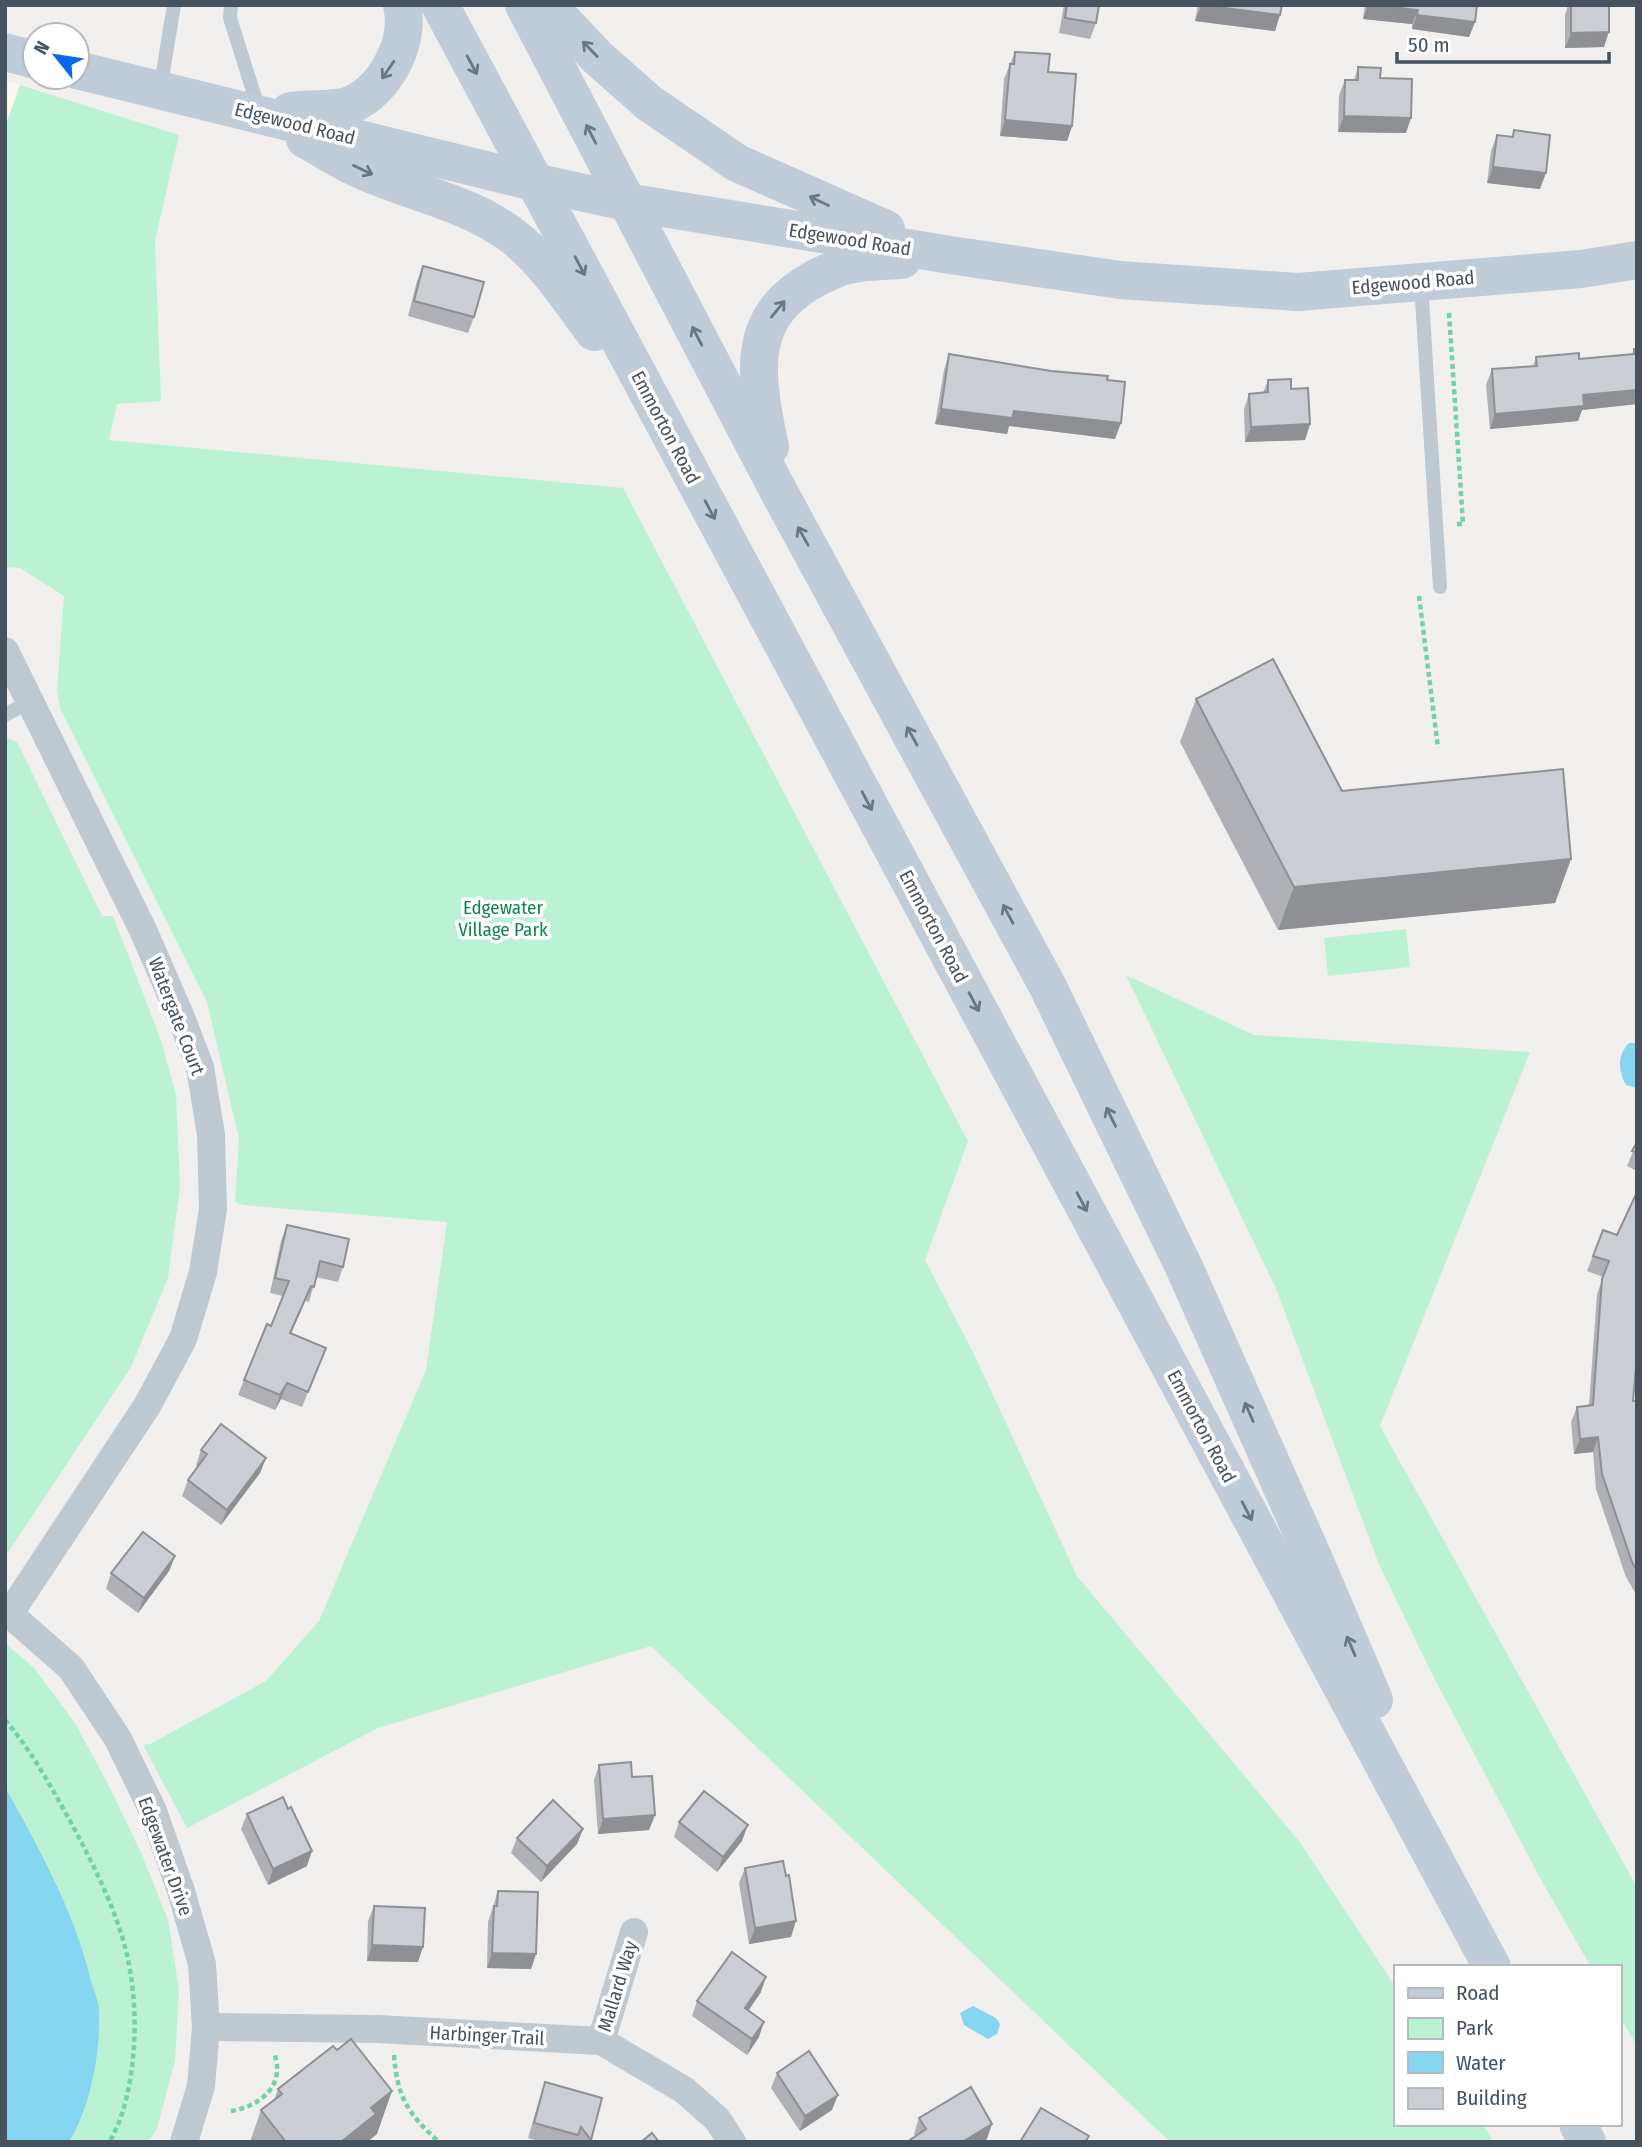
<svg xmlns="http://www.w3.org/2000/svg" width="1642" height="2147" font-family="'Fira Sans Condensed',sans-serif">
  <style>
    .commercial { fill: #fdf8e8 }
    .green { fill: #bbf2d3 }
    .water { fill: #86d6f2 }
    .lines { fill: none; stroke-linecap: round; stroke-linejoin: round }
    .path { stroke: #71d2a6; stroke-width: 4.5; stroke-dasharray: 5 3.5; stroke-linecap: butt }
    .service { stroke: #bfc9d2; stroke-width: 14 }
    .minor { stroke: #bfc9d2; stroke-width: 28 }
    .secondary { stroke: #c1ccd9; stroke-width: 38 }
    .wall { fill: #afb1b6 }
    .shaded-wall { fill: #8e9094 }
    .building { fill: #cbced4; stroke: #8e9094; stroke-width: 2 }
    .oneway { stroke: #6b7783 }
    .labels { text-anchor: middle; stroke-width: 7; stroke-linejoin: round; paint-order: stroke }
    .street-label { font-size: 19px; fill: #46525e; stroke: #fff }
    .park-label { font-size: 19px; fill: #118550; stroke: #fff }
  </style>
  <rect width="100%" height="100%" fill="#f2efef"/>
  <!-- commercial -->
  <path class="commercial" d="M5,81L20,85L5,127Z"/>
  <!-- green -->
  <g class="green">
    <path d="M20,85L179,135L155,241L161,401L117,404L109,440L623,488L968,1141L925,1260L974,1354L1077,1576L1299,1841L1395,1986V2124H1483L1494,2142H1170L651,1646L378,1728L187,1828L143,1745L150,1744L266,1681L319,1621L426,1370L447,1222L243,1205L235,1202L239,1139L207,1002L60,708L57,690L64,596L20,568L5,567V127Z"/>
    <path d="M5,737L17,742L102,916H113L161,1040L176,1095L180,1186L168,1278L131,1367L5,1557Z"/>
    <path d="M1406,929L1410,967L1328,976L1324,938Z"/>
    <path d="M1126,975L1254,1035L1530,1052L1380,1426L1637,1887V2046L1619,2015V1967H1591L1539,1876L1432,1674L1378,1562L1277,1291Z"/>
    <path d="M5,1643L34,1668L75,1723L110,1788L142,1855L168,1920L179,1990L175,2061L157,2129L148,2142H5Z"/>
  </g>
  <!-- water -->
  <g class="water">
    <path d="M1629,1043H1637V1088L1626,1085C1618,1071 1617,1055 1629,1043Z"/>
    <path d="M5,1787C39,1848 73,1909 90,1977C93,1988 99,2001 99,2013C100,2055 91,2105 69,2142H5Z"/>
    <path d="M973,2006L996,2018L1000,2024L997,2034L988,2039L964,2025L960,2013Z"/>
  </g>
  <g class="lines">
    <!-- path -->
    <g class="path">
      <path d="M1449,313L1463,524H1456"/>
      <path d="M1419,596L1438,748"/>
      <path d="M5,1720C31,1750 50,1785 69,1819C91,1860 113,1902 125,1947C138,1997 138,2057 124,2107C121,2119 115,2131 110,2142"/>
      <path d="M394,2055C397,2097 408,2114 439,2142"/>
      <path d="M231,2111C251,2108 275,2095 277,2072C278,2067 276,2060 275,2055"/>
    </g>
    <!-- service -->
    <g class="service">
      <path d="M231,5L230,18L259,110"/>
      <path d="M160,90L174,5"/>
      <path d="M1421,283L1440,587"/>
      <path d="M5,715L29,702"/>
    </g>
    <!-- minor -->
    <g class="minor">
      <path d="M5,651L143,930L180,1015L200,1067L211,1135L213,1209L203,1272L183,1339L147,1406L10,1613"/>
      <path d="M5,1610L71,1668L118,1739L153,1811L181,1891L202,1964L206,2027L201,2086L184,2142"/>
      <path d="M206,2027L377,2029L601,2041L684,2090L717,2119L732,2142"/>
      <path d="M601,2041L634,1932"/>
    </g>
    <!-- secondary -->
    <g class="secondary">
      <path d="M440,5L1492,1967"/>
      <path d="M524,5L779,492L1047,985L1184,1267L1316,1564L1374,1700"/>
      <path d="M548,5L597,57L649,103L737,163L886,229"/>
      <path d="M5,52L35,60"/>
      <path d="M77,70L534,182L626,202L950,255L1120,280L1298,292L1581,269L1637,260"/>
      <path d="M290,111C304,109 339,110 350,105C385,91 411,42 402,5"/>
      <path d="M305,139C325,150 345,164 366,172C416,194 470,203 514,237C546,262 570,300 594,332"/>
      <path d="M770,447C752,363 745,305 838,268C855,261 884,261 902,260"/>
      <path d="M1578,2124L1587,2142"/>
    </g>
  </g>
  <!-- wall -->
  <g class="wall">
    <path d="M1064,5H1099L1096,23L1090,39L1059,33Z"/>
    <path d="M1198,5H1282L1275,31L1195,21Z"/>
    <path d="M1365,5H1477L1475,22L1469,37L1412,29V24L1363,19Z"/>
    <path d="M1568,5H1609L1604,47L1565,48V15Z"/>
    <path d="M1015,52L1048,72L1072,126L1067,141L1000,136L1004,79Z"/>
    <path d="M1358,67L1380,78L1406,133L1338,132L1339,95L1345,80H1354Z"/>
    <path d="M1514,130L1540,189L1487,183L1491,151L1497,135L1511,137Z"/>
    <path d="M423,266L474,317L468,333L408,316L417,281Z"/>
    <path d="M1634,349H1637V404L1582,410L1578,421L1490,429L1486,385L1492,369L1533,366L1536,357L1579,359L1632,354Z"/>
    <path d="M949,354L1107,380L1115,439L1009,426L1007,434L935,424L944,370Z"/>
    <path d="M1268,380L1291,389L1310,424L1305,440L1245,442L1244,409L1249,394L1263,393Z"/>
    <path d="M1196,699L1342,791L1571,859L1555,903L1278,930L1180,742Z"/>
    <path d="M1637,1142V1171L1627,1166Z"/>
    <path d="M287,1225L343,1267L338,1282L316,1277L309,1302L305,1301L291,1334L326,1348L302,1407L281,1399L275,1410L238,1395L244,1380L271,1326L283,1296L270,1293L281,1241Z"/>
    <path d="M1603,1230L1617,1235L1633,1401H1637V1596L1626,1577L1596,1489L1593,1452L1574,1454L1571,1422L1577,1407L1589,1405L1597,1294L1603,1277L1587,1271Z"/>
    <path d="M201,1450L266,1458L260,1473L221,1525L182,1496L188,1480L198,1467L196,1465Z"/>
    <path d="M175,1556L169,1571L138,1613L106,1589L111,1573Z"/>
    <path d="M599,1765L632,1777L655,1815L649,1830L598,1834L594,1780Z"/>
    <path d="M247,1814L307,1866L268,1885L241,1829Z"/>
    <path d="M679,1822L742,1841L717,1872L674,1837Z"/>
    <path d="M583,1829L577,1844L541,1882L511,1853L517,1838Z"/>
    <path d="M745,1868L791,1937L749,1944L739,1883Z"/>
    <path d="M498,1891L536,1954L531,1969L487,1968L488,1922Z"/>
    <path d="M374,1906L418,1962L367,1961L368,1921Z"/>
    <path d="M761,1992L748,2011L759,2037L747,2055L692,2016L697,2001Z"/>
    <path d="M777,2073L832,2110L800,2131L771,2088Z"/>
    <path d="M545,2082L602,2098L590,2142H542L528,2138L540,2097Z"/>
    <path d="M278,2089L377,2134L367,2142H250L261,2110L274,2100Z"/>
    <path d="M919,2118L987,2139L982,2142H907L915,2136L914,2134Z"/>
  </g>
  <!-- shaded-wall -->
  <g class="shaded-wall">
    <path d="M1368,5H1376L1418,10L1412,24L1363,19Z"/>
    <path d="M1201,6L1280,15L1275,31L1195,21Z"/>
    <path d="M1417,15L1475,22L1469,37L1412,29Z"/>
    <path d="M1609,32L1604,47L1565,48L1571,33Z"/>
    <path d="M1344,116L1411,118L1406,133L1338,132Z"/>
    <path d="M1005,120L1072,126L1067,141L1000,136Z"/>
    <path d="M1493,167L1546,173L1540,189L1487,183Z"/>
    <path d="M1637,390V404L1582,410L1578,421L1490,429L1495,414L1583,395Z"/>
    <path d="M941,409L1014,411L1121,423L1115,439L1009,426L1007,434L935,424Z"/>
    <path d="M1310,424L1305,440L1245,442L1251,427Z"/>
    <path d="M1571,859L1555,903L1278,930L1294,887Z"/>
    <path d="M311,1286L305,1301L284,1349L290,1333Z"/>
    <path d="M287,1383L281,1399L275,1410L280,1395Z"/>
    <path d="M1598,1437L1593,1452L1574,1454L1580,1439Z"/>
    <path d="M266,1458L260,1473L221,1525L227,1510Z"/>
    <path d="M175,1556L169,1571L138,1613L144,1598Z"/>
    <path d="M655,1815L649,1830L598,1834L603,1819Z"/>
    <path d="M748,1825L742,1841L717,1872L723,1857Z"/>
    <path d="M583,1829L577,1844L541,1882L547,1866Z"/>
    <path d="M312,1851L307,1866L268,1885L273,1869Z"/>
    <path d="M796,1921L791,1937L749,1944L755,1928Z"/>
    <path d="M372,1945L423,1947L418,1962L367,1961Z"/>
    <path d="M492,1953L536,1954L531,1969L487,1968Z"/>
    <path d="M766,1977L761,1992L739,2024L745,2008Z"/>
    <path d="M764,2022L759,2037L747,2055L752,2039Z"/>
    <path d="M392,2091L377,2134L367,2142H341L371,2108Z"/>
    <path d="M838,2095L832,2110L800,2131L805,2116Z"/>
    <path d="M992,2124L987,2139L982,2142H962Z"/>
  </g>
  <!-- building -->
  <g class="building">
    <path d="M1067,5H1099L1096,23L1065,18Z"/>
    <path d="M1201,5H1282L1280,15Z"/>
    <path d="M1376,5H1477L1475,22L1417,15L1418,10Z"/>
    <path d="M1571,5H1609V32L1571,33Z"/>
    <path d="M1015,52L1050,54L1048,72L1076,74L1072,126L1005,120L1010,64H1014Z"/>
    <path d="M1358,67L1381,68L1380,78L1412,79L1411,118L1344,116L1345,80H1358Z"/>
    <path d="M1514,130L1550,135L1546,173L1493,167L1497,135L1513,137Z"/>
    <path d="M423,266L484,282L474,317L414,301Z"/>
    <path d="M1634,349H1637V390L1583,395L1584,406L1495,414L1492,369L1537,366L1536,357L1579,353V359L1634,354Z"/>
    <path d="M949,354L1051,371L1108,376L1107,380L1125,382L1121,423L1014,411L1012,418L941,409Z"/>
    <path d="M1291,379V389L1308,388L1310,424L1251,427L1249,394L1268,392V380Z"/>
    <path d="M1273,659L1342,791L1563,769L1571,859L1294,887L1196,699Z"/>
    <path d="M1637,1142V1153L1632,1151Z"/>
    <path d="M1637,1192V1354L1633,1401H1637V1571L1632,1562L1602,1474L1598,1437L1580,1439L1577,1407L1593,1405L1602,1279L1609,1261L1593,1256L1603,1230L1617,1235Z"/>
    <path d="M287,1225L349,1239L343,1267L320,1261L314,1287L311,1286L290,1333L326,1348L308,1392L287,1383L280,1395L244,1380L267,1324L271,1326L289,1281L275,1278Z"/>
    <path d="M221,1424L266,1458L227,1510L188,1480L207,1454L201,1450Z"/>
    <path d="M143,1532L175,1556L144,1598L111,1573Z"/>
    <path d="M631,1762L632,1777L652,1776L655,1815L603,1819L599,1765Z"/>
    <path d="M704,1791L748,1825L723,1857L679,1822Z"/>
    <path d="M283,1797L288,1809L291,1807L312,1851L273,1869L247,1814Z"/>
    <path d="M553,1800L583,1829L547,1866L517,1838Z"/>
    <path d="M783,1861L786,1876L789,1875L796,1921L755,1928L745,1868Z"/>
    <path d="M498,1891L538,1892L536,1954L492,1953L494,1906H497Z"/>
    <path d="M374,1906L425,1908L423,1947L372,1945Z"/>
    <path d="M732,1952L766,1977L745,2008L764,2022L752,2039L697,2001Z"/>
    <path d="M351,2039L392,2091L371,2108L376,2114L341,2142H286L261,2110L282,2094L278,2089L333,2046L337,2050Z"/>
    <path d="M809,2051L838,2095L805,2116L777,2073Z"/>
    <path d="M545,2082L602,2098L591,2140L581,2127L578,2135L534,2123Z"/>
    <path d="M971,2087L992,2124L962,2142H907L926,2129L919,2118Z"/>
    <path d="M1041,2108L1089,2136L1085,2142H1020Z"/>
    <path d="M652,2133L659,2142H641Z"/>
  </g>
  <!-- one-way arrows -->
  <defs><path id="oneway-shaft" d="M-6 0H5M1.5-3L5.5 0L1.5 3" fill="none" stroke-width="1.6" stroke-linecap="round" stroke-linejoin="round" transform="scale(1.75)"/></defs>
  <g class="oneway">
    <use href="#oneway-shaft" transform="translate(590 49) rotate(-134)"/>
    <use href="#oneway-shaft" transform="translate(472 65) rotate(62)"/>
    <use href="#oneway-shaft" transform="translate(388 70) rotate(124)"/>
    <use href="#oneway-shaft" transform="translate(591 134) rotate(-117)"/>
    <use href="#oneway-shaft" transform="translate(363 170) rotate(25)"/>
    <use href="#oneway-shaft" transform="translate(819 201) rotate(-155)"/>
    <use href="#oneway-shaft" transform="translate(580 266) rotate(62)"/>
    <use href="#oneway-shaft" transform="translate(778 309) rotate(-51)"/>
    <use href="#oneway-shaft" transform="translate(697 336) rotate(-118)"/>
    <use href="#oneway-shaft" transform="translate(710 510) rotate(62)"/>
    <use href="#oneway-shaft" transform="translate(803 536) rotate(-119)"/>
    <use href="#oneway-shaft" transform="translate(912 736) rotate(-119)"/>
    <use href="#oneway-shaft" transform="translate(867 801) rotate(62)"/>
    <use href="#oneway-shaft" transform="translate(1008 914) rotate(-118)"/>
    <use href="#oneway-shaft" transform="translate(974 1002) rotate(62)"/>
    <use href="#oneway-shaft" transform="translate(1111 1117) rotate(-116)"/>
    <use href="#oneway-shaft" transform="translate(1082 1202) rotate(62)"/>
    <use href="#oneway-shaft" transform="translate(1249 1412) rotate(-114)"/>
    <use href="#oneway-shaft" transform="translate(1247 1511) rotate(62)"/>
    <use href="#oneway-shaft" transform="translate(1351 1646) rotate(-113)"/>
  </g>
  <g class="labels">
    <!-- street labels -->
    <g class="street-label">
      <text transform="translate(295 123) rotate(14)" y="7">Edgewood Road</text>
      <text transform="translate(850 239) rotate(9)" y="7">Edgewood Road</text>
      <text transform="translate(1413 282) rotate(-5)" y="7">Edgewood Road</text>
      <text transform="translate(666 427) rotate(62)" y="7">Emmorton Road</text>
      <text transform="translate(934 926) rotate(62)" y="7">Emmorton Road</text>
      <text transform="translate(177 1016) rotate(69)" y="7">Watergate Court</text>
      <text transform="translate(1202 1426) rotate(62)" y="7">Emmorton Road</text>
      <text transform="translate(166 1856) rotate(70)" y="7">Edgewater Drive</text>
      <text transform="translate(617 1986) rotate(-73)" y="7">Mallard Way</text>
      <text transform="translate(487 2035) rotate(3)" y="7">Harbinger Trail</text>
    </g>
    <!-- park labels -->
    <g class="park-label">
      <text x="503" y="914">Edgewater<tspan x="503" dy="22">Village Park</tspan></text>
    </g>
  </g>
  <!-- border -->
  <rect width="1642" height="2147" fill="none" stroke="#46525e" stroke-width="14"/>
  <!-- legend -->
  <rect x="1394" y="1965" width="228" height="161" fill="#ffffff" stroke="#b5babf" stroke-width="2"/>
  <rect x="1408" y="1988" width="35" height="10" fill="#c1ccd9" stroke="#b5babf" stroke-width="2"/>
  <text x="1456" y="2000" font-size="21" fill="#46525e">Road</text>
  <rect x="1408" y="2018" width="35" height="21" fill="#bbf2d3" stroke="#b5babf" stroke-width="2"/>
  <text x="1456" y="2035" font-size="21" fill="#46525e">Park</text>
  <rect x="1408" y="2052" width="35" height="21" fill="#86d6f2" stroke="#b5babf" stroke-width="2"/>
  <text x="1456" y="2070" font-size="21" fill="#46525e">Water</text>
  <rect x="1408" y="2088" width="35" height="21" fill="#cbced4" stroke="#b5babf" stroke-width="2"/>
  <text x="1456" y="2105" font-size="21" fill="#46525e">Building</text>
  <!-- north arrow -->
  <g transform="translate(56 56) rotate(300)"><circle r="33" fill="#ffffff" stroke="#b5babf" stroke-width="2"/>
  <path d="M0-5L12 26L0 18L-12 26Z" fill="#0e66ee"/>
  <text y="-10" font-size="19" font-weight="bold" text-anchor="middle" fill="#46525e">N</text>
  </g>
  <!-- scale -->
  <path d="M1397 52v10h212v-10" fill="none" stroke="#46525e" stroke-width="3.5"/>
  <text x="1408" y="52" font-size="21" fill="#46525e" stroke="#ffffff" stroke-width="5" paint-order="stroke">50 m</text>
</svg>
